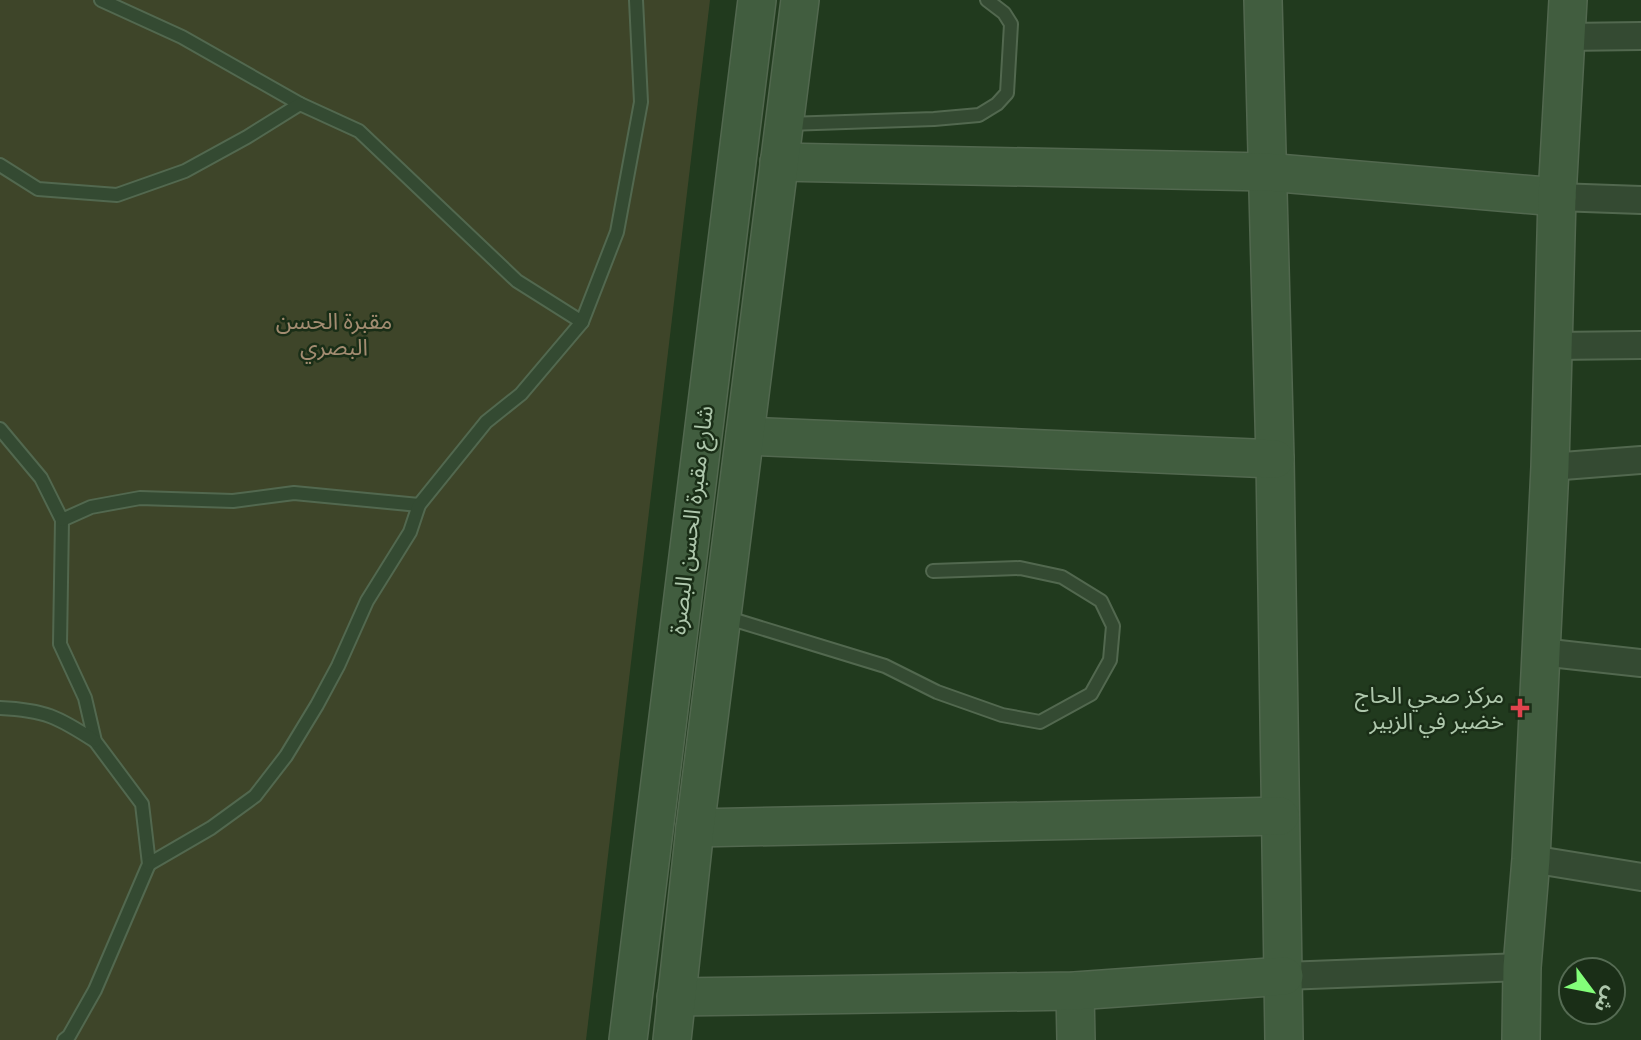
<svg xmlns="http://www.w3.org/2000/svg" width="1641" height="1040" font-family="'Archivo Narrow','Noto Sans Arabic',sans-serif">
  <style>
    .green { fill: #3e4529 }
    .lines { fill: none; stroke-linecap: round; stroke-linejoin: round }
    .lane-casing { stroke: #52684f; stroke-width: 16 }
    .street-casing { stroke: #52684f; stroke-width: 30 }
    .secondary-casing { stroke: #52684f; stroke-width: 40 }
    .lane { stroke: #344a32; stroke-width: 12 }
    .street { stroke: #344a32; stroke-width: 26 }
    .secondary { stroke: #415d3f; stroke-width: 37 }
    .health-dot { fill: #e0444e; stroke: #1a2e17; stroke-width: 2.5 }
    .labels { text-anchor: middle; stroke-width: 5; stroke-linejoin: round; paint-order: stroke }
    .park-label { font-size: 23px; fill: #a38c71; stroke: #1a2e17 }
    .street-label { font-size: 23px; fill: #aec7ac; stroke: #1a2e17 }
    .poi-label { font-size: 23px; fill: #aec7ac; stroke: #1a2e17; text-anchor: end }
  </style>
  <rect width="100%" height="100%" fill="#213a1e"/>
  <!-- green -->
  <path class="green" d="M0,0H710L586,1040H0Z"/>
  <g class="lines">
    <defs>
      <g id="lane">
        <path d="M101,0L182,37L300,104"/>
        <path d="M787,124L934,119L979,115L997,104L1007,93L1011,24L1004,13L987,0"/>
        <path d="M0,165L38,189L117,195L185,171L247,137L300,104L359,131L517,281L582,322"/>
        <path d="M0,429L41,478L62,520L60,644L85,698L95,741L142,804L149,864L95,990L69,1036L64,1040"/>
        <path d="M62,520L91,507L140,498L233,501L294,493L419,505"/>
        <path d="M725,617L885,666L937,692L1002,715L1040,722L1091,694L1110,660L1113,626L1101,601L1062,577L1020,568L933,571"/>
        <path d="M0,708C45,710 58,717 95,741"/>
        <path d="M149,864L211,828L255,796L286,756L317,705L338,666L367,601L410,532L419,505L486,422L521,394L582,322L617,232L641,102L636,0"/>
      </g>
      <g id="street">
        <path d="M1565,37L1641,36"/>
        <path d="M1557,197L1641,200"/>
        <path d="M1553,346L1641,345"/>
        <path d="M1550,467L1641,460"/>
        <path d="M1541,652L1641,663"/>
        <path d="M1531,859L1641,877"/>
        <path d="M1284,976L1522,967"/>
      </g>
      <g id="secondary">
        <path d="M1263,0L1275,459L1284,1040"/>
        <path d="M779,162L1267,172L1557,197"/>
        <path d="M745,436L1275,459"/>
        <path d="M695,828L1280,816"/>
        <path d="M1075,991L1076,1040"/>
        <path d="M676,997L1075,991L1284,976"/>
        <path d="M628,1040L757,0"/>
        <path d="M672,1040L695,828L800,0"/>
        <path d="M1521,1040L1522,967L1531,859L1550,467L1557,197L1568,0"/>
      </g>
    </defs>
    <!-- lane casing -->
    <use href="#lane" class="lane-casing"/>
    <!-- street casing -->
    <use href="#street" class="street-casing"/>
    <!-- secondary casing -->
    <use href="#secondary" class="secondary-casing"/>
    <!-- lane -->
    <use href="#lane" class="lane"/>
    <!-- street -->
    <use href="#street" class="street"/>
    <!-- secondary -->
    <use href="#secondary" class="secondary"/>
  </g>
  <!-- markers -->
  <path class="health-dot" d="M1516.5 697.5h7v7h7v7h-7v7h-7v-7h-7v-7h7z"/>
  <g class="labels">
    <!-- park labels -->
    <g class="park-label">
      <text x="334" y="329">مقبرة الحسن<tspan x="334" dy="26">البصري</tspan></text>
    </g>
    <!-- street labels -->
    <g class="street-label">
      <text transform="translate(691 520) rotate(-83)" y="8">شارع مقبرة الحسن البصرة</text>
    </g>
    <!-- poi labels -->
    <g class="poi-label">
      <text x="1504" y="703">مركز صحي الحاج<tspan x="1504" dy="26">خضير في الزبير</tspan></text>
    </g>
  </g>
  <!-- north arrow -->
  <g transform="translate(1592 991) rotate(122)"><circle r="33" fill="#1a2e17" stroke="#556b53" stroke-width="2"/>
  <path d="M0-5L12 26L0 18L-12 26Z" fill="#83ff79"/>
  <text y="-10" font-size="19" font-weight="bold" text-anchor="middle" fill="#aec7ac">ش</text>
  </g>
</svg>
